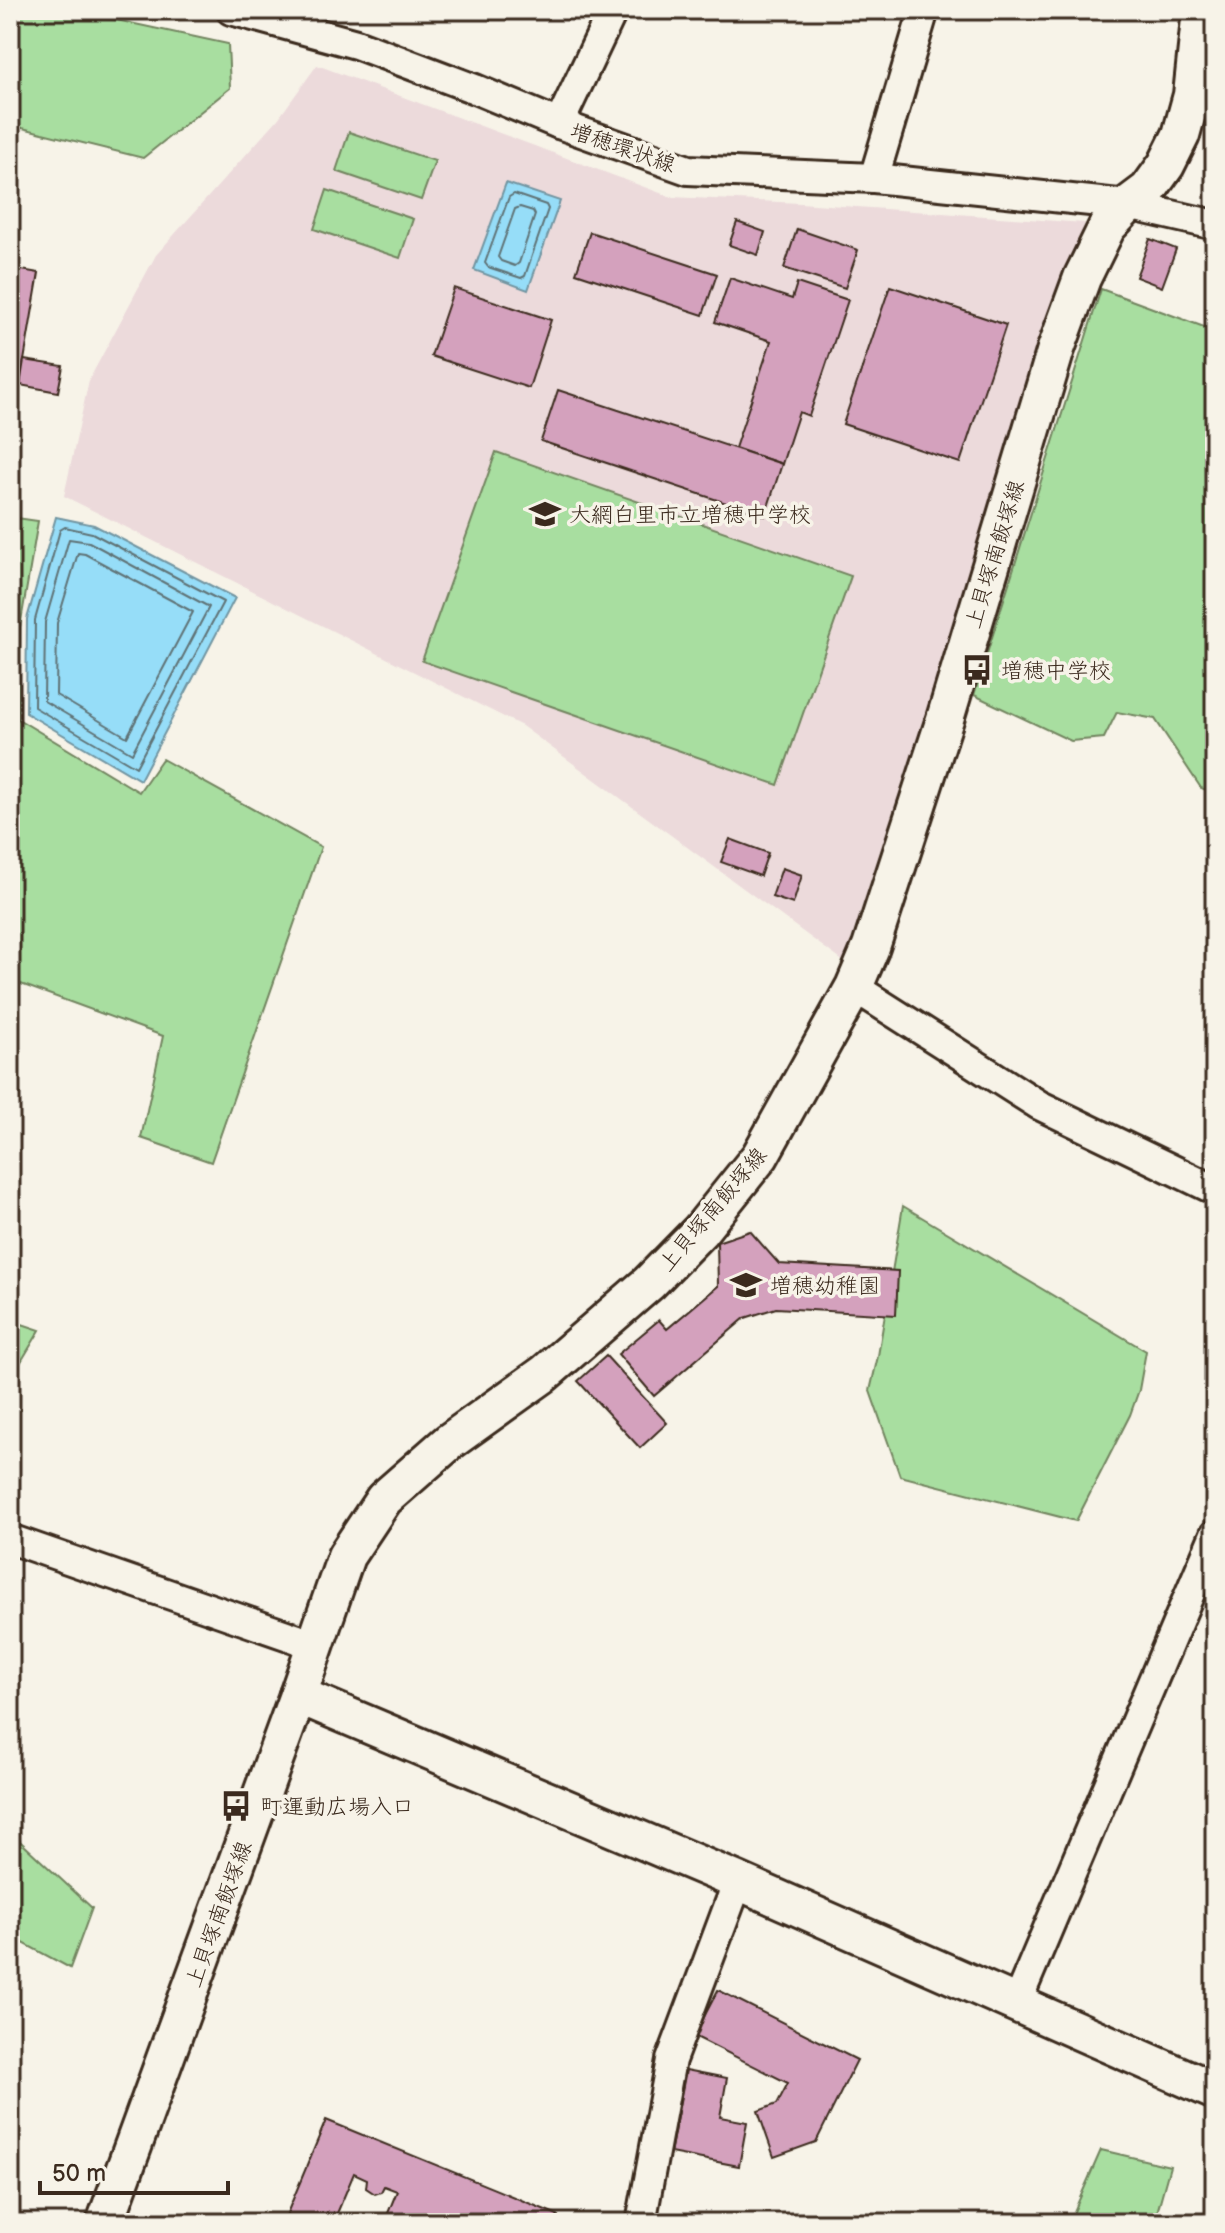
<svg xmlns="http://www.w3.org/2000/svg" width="1225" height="2233" font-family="'Balsamiq Sans','Klee One',sans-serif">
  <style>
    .built { fill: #ecdadb }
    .green { fill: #a8dea0; stroke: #72845f; stroke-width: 2 }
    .water { fill: #96ddf8; stroke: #7295a1; stroke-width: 2 }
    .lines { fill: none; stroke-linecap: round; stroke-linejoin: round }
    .shore { stroke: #5f7275; stroke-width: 2 }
    .building { fill: #d4a1bd; stroke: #3b2a1e; stroke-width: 2 }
    .minor-casing { stroke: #3b2a1e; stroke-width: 34 }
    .tertiary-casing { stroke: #3b2a1e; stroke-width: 42 }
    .minor { stroke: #f7f3e8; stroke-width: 28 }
    .tertiary { stroke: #f7f3e8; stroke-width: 36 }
    .labels { text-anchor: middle; stroke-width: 7; stroke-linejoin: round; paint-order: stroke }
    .street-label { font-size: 22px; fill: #3b2a1e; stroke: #f7f3e8 }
    .poi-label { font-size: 22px; fill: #3b2a1e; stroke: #f7f3e8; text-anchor: start }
  </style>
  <rect width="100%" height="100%" fill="#f7f3e8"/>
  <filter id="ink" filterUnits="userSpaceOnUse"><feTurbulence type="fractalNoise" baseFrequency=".0125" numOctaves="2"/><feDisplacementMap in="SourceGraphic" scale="16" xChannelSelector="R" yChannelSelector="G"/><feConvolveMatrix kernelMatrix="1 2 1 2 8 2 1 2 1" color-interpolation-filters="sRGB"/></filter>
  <g filter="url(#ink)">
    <!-- built -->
    <path class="built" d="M317,65L671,197L800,203L1085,223L844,962L522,726L64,496L89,380L156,255L278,119Z"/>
    <!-- green -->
    <g class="green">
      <path d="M10,10H70L228,44L230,88L143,158L10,125Z"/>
      <path d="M349,132L435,161L421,200L336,171Z"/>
      <path d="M327,190L413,219L400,258L314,229Z"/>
      <path d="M1101,289L1215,331V793L1201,788L1155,719L1117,712L1104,738L1071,741L974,695Z"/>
      <path d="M496,452L851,576L778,785L422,661Z"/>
      <path d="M10,517L38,521L20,627L18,719L139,792L162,759L321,847L211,1162L141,1138L163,1036L10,980Z"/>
      <path d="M903,1206L1146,1351L1139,1390L1130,1415L1076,1521L900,1476L870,1391L878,1356Z"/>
      <path d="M10,1320L40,1330L10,1380Z"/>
      <path d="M10,1832L92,1908L70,1968L10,1936Z"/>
      <path d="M1101,2150L1170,2166L1154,2223H1069Z"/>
    </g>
    <!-- water -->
    <g class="water">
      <path d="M506,183L560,201L528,290L474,270Z"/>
      <path d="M56,517L94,525L235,598L140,780L26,713L27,619Z"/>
    </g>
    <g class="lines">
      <!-- shore -->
      <g class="shore">
        <path d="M514,194L546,205L548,209L525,276L521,278L488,267L485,263L509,197Z"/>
        <path d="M520,207L533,211L535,215L519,263L515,266L501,261L498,257L515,209Z"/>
        <path d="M65,527L92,533L223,602L136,767L34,707L35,620L60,530Z"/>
        <path d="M69,539L89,542L209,607L132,753L44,701L45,622Z"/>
        <path d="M78,553L85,554L193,612L127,737L56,695L57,623Z"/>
      </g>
    </g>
    <!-- building -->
    <g class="building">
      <path d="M737,222L765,232L758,255L729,245Z"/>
      <path d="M797,229L858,250L845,288L784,268Z"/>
      <path d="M590,232L717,274L703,315L576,273Z"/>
      <path d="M1150,239L1176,249L1162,287L1136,277Z"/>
      <path d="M10,268L39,273L14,419L10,418Z"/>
      <path d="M730,278L792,299L797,283L848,300L809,416L799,412L782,464L735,448L771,341L715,322Z"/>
      <path d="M890,286L1006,325L960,463L843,424Z"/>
      <path d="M454,288L551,320L529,388L431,356Z"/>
      <path d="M24,360L63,366L58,392L20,385Z"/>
      <path d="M558,390L782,464L765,516L541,441Z"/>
      <path d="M730,839L768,853L760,876L721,862Z"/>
      <path d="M782,868L802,875L793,904L772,897Z"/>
      <path d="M750,1231L779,1264L898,1271L896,1315L776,1308L745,1318L654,1396L618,1354L659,1320L667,1329L718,1286L717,1242Z"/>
      <path d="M606,1356L667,1423L640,1448L578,1381Z"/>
      <path d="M718,1990L857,2060L816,2142L774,2157L758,2111L777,2104L788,2083L694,2036Z"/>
      <path d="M686,2070L727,2078L720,2117L747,2122L739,2166L670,2153Z"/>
      <path d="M326,2120L558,2215L555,2223H384L397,2191L384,2186L381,2192L375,2194L366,2188L367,2179L354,2173L333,2223H283Z"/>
    </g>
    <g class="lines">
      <defs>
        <g id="minor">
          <path d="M231,10L356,44L475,89L559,124L688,170L874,178L1128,205L1215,225"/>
          <path d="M559,124L613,10"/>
          <path d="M874,178L924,10"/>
          <path d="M854,987L1039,1105L1215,1190"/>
          <path d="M10,1539L315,1645"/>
          <path d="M1016,2004L1215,1534"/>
          <path d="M641,2223L671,2060L738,1881"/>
        </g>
        <g id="tertiary">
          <path d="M298,1695L738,1881L1215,2091"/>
          <path d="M105,2223L298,1695L346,1556L384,1499L449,1442L544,1374L649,1283L700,1231L760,1156L854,987L871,947L945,719L1056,349L1082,278L1107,227L1128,205L1148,190L1166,165L1181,135L1192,95L1201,10"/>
        </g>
      </defs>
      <!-- minor casing -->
      <use href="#minor" class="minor-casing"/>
      <!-- tertiary casing -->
      <use href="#tertiary" class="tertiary-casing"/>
      <!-- minor -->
      <use href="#minor" class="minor"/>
      <!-- tertiary -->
      <use href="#tertiary" class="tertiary"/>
    </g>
  </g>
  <!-- icons -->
  <defs>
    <symbol id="school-bare" viewBox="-9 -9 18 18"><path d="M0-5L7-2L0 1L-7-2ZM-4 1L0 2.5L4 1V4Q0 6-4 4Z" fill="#3b2a1e" stroke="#f7f3e8" stroke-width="2.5" paint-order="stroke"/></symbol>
    <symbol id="bus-bare" viewBox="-9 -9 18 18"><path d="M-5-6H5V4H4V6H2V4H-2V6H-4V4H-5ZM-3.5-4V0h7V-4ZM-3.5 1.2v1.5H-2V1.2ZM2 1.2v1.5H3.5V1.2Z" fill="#3b2a1e" stroke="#f7f3e8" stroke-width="2.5" paint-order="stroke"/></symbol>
  </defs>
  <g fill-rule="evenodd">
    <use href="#school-bare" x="523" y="492" width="44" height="44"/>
    <use href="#bus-bare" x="955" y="648" width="44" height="44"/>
    <use href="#school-bare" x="724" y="1263" width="44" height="44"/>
    <use href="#bus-bare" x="214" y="1784" width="44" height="44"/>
  </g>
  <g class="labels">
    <!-- street labels -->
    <g class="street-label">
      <text transform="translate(623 147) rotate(19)" y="8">増穂環状線</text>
      <text transform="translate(994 554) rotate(-73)" y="8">上貝塚南飯塚線</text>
      <text transform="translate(712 1209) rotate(-50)" y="8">上貝塚南飯塚線</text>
      <text transform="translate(218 1914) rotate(-70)" y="8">上貝塚南飯塚線</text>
    </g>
    <!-- poi labels -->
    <g class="poi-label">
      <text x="569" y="522">大網白里市立増穂中学校</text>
      <text x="1001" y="678">増穂中学校</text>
      <text x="770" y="1293">増穂幼稚園</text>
      <text x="260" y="1814">町運動広場入口</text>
    </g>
  </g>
  <!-- margin -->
  <rect width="1225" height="2233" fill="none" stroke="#f7f3e8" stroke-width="40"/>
  <rect x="20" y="20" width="1185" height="2193" fill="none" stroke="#3b2a1e" stroke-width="3" filter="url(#ink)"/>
  <!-- scale -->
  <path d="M40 2181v12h188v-12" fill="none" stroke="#3b2a1e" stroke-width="4"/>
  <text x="52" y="2181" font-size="24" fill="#3b2a1e" stroke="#f7f3e8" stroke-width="6" paint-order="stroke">50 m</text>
</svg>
